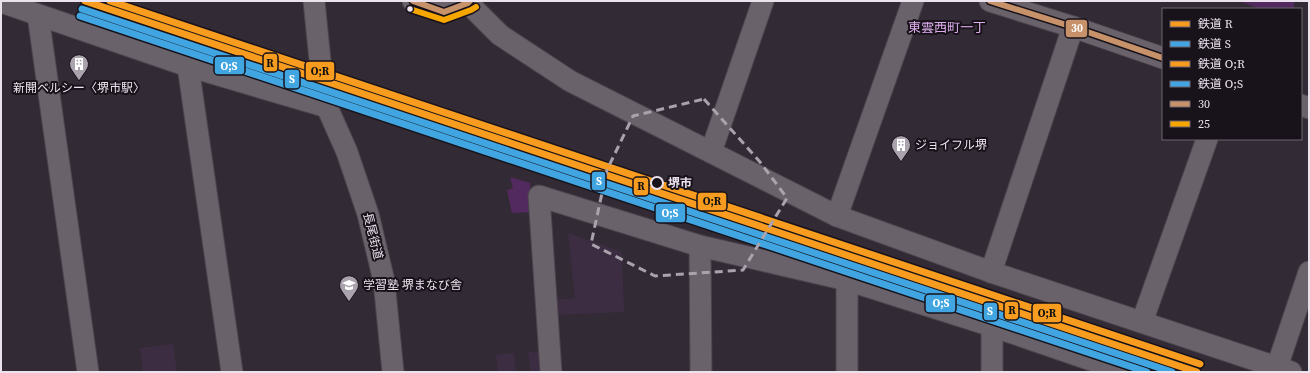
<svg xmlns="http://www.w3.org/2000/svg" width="1310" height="373" font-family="'Source Serif 4','Noto Sans JP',serif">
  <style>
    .built { fill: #3d2d43 }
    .green { fill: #532a5f }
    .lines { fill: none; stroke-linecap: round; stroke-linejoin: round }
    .minor-casing { stroke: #4c454d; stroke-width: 23 }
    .minor { stroke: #69626b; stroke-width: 21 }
    .bus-1-casing { stroke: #18121a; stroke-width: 9 }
    .bus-2-casing { stroke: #18121a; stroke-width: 9 }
    .bus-1 { stroke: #c7916a; stroke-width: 6 }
    .bus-2 { stroke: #f7a600; stroke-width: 6 }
    .rail-1-casing { stroke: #18121a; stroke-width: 10 }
    .rail-2-casing { stroke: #18121a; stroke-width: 10 }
    .rail-3-casing { stroke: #18121a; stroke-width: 10 }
    .rail-4-casing { stroke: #18121a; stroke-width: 10 }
    .rail-1 { stroke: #f79c1f; stroke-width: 7 }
    .rail-2 { stroke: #40a5e0; stroke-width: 7 }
    .rail-3 { stroke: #f79c1f; stroke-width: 7 }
    .rail-4 { stroke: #40a5e0; stroke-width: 7 }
    .marked { fill: none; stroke: #aaa2ad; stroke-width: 3; stroke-dasharray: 8 5; stroke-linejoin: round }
    .bus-dot { fill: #ebe2ee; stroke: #18121a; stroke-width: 1.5 }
    .stop-dot { fill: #18121a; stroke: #ebe2ee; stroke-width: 2 }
    .labels { text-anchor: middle; stroke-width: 4; stroke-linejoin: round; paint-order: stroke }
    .poi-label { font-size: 12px; fill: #ebe2ee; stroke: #18121a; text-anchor: start }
    .stop-label { font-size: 12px; font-weight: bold; fill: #ebe2ee; stroke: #18121a; text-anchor: start }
    .street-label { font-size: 12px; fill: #ebe2ee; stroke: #18121a }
    .neighbourhood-label { font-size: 13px; fill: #ddadec; stroke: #18121a }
    .line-badge { stroke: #18121a; stroke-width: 1.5 }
    .badge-label { font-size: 11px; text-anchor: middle; font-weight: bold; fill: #fff }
    .pale-badge-label { font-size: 11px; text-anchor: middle; font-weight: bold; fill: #111 }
  </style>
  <rect width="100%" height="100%" fill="#322a34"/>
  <!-- built -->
  <g class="built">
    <path d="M568,233L622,252L624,312L557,315L554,300L575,298Z"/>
    <path d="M173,344L177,372H143L140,348Z"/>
    <path d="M540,351L542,372H531L528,352Z"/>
    <path d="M514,353L516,372H498L496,355Z"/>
  </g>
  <!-- green -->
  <g class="green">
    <path d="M1239,1H1294V9H1261Z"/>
    <path d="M510,177L530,183L532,212L512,213L507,190L513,188Z"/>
  </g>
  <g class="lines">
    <defs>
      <g id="minor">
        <path d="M314,1L322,80L327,107L347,152L368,214L384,281L393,372"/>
        <path d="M413,1L444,12L468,3L470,1"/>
        <path d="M990,1L1073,27L1163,58"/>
        <path d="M1,2L188,66L327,107"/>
        <path d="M468,3L500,35L570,81L837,216L991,272L1291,372"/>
        <path d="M38,15L88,372"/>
        <path d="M188,66L232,372"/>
        <path d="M1301,105L1309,108"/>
        <path d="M711,152L763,1"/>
        <path d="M837,216L913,1"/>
        <path d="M700,246L701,372"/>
        <path d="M991,272L1073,27"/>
        <path d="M1142,322L1207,139"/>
        <path d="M992,326V372"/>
        <path d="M1277,367L1309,272"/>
        <path d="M551,372L539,196L700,246L847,280L992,326L1126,372"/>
        <path d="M847,372V280"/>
      </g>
    </defs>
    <!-- minor casing -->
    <use href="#minor" class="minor-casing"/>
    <!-- minor -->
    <use href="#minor" class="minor"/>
    <defs>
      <g id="bus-1">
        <path d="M413,1L444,12L468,3L470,1"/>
        <path d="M990,1L1073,27L1163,58"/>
      </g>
      <path id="bus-2" d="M410,9L444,20L471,10L476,7"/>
    </defs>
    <!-- bus-1 casing -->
    <use href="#bus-1" class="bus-1-casing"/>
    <!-- bus-2 casing -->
    <use href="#bus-2" class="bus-2-casing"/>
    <!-- bus-1 -->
    <use href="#bus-1" class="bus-1"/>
    <!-- bus-2 -->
    <use href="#bus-2" class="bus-2"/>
    <defs>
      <path id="rail-1" d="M85,1L1197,372"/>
      <path id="rail-2" d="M82,9L1172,372"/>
      <path id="rail-3" d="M110,1L1200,364"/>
      <path id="rail-4" d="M80,16L1147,372"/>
    </defs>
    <!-- rail-1 casing -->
    <use href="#rail-1" class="rail-1-casing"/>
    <!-- rail-2 casing -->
    <use href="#rail-2" class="rail-2-casing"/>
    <!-- rail-3 casing -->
    <use href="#rail-3" class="rail-3-casing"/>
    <!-- rail-4 casing -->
    <use href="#rail-4" class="rail-4-casing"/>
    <!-- rail-1 -->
    <use href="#rail-1" class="rail-1"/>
    <!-- rail-2 -->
    <use href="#rail-2" class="rail-2"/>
    <!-- rail-3 -->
    <use href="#rail-3" class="rail-3"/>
    <!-- rail-4 -->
    <use href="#rail-4" class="rail-4"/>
  </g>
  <!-- marked area -->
  <path class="marked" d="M704,99L760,162L787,198L743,270L655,276L591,244L607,170L633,116Z"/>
  <!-- icons -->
  <defs>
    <symbol id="building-pin" viewBox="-11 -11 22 30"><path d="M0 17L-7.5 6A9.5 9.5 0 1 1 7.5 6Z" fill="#aaa2ad" stroke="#18121a"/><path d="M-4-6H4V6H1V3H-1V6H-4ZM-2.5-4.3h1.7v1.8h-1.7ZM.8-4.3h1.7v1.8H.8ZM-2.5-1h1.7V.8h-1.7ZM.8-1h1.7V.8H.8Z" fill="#fff"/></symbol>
    <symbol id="university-pin" viewBox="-11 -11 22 30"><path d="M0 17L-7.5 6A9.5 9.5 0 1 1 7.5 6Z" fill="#aaa2ad" stroke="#18121a"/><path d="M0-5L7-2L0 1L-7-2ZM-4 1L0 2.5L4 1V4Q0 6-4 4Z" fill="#fff"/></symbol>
  </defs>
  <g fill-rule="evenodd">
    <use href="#building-pin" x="68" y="53" width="22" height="30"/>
    <use href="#building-pin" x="890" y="134" width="22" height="30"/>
    <use href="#university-pin" x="338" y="274" width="22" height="30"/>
  </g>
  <!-- markers -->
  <circle class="bus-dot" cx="410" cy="9" r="3.5"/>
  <circle class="stop-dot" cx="657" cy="183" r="6"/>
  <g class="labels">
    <!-- poi labels -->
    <g class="poi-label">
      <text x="79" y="92" text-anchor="middle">新開ベルシー〈堺市駅〉</text>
      <text x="915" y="149">ジョイフル堺</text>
      <text x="363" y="289">学習塾 堺まなび舎</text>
    </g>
    <!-- stop labels -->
    <g class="stop-label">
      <text x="668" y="187">堺市</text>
    </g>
    <!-- street labels -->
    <g class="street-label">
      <text transform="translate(373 236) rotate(76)" y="4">長尾街道</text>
    </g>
    <!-- neighbourhood labels -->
    <g class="neighbourhood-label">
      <text x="947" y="32">東雲西町一丁</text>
    </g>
  </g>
  <g class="line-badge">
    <rect x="1065" y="19" width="23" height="19" rx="4" fill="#c7916a"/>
    <rect x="263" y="53" width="15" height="19" rx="4" fill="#f79c1f"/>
    <rect x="214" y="56" width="31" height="19" rx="4" fill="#40a5e0"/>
    <rect x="305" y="61" width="30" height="20" rx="4" fill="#f79c1f"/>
    <rect x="284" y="69" width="16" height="20" rx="4" fill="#40a5e0"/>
    <rect x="591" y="171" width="15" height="20" rx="4" fill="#40a5e0"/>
    <rect x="633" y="177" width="16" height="19" rx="4" fill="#f79c1f"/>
    <rect x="697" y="192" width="30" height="19" rx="4" fill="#f79c1f"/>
    <rect x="655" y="203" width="31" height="20" rx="4" fill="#40a5e0"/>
    <rect x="925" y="294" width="31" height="19" rx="4" fill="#40a5e0"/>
    <rect x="1004" y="301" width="15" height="19" rx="4" fill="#f79c1f"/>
    <rect x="983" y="302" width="15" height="19" rx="4" fill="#40a5e0"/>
    <rect x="1032" y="303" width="30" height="20" rx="4" fill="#f79c1f"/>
  </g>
  <g class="badge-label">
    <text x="1077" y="32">30</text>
    <text x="229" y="70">O;S</text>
    <text x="292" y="83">S</text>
    <text x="599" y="185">S</text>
    <text x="670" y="217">O;S</text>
    <text x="941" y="307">O;S</text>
    <text x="990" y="315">S</text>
  </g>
  <g class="pale-badge-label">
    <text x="270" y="67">R</text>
    <text x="320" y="75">O;R</text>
    <text x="641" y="190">R</text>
    <text x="712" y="205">O;R</text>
    <text x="1012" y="314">R</text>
    <text x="1047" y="317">O;R</text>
  </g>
  <!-- border -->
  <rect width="1310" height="373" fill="none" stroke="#ebe2ee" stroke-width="4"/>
  <!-- legend -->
  <rect x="1162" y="8" width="140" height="132" fill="#18121a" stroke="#6c656f"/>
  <rect x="1170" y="21" width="20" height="6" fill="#f79c1f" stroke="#6c656f"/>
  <text x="1198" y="28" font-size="12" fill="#ebe2ee">鉄道 R</text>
  <rect x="1170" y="41" width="20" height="6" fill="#40a5e0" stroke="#6c656f"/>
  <text x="1198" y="48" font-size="12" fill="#ebe2ee">鉄道 S</text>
  <rect x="1170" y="61" width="20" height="6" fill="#f79c1f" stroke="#6c656f"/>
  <text x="1198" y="68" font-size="12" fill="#ebe2ee">鉄道 O;R</text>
  <rect x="1170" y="81" width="20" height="6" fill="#40a5e0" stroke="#6c656f"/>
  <text x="1198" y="88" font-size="12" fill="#ebe2ee">鉄道 O;S</text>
  <rect x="1170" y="101" width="20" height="6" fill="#c7916a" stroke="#6c656f"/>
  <text x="1198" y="108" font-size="12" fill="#ebe2ee">30</text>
  <rect x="1170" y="121" width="20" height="6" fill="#f7a600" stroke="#6c656f"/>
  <text x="1198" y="128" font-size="12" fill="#ebe2ee">25</text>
</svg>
